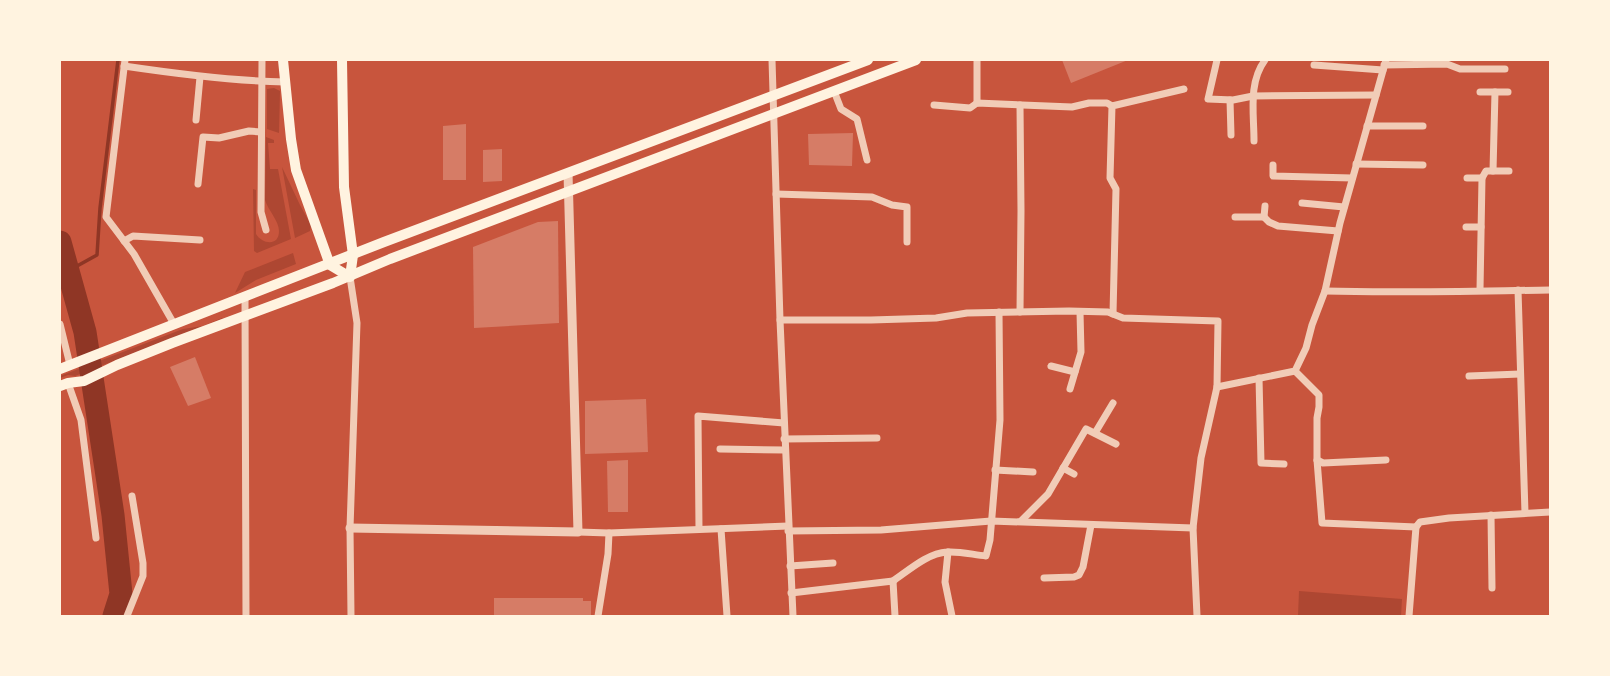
<svg xmlns="http://www.w3.org/2000/svg" width="1610" height="676" font-family="Poppins,sans-serif">
  <style>
    .green { fill: #ae4732 }
    .lines { fill: none; stroke-linecap: round; stroke-linejoin: round }
    .stream { stroke: #8f3625; stroke-width: 3.5 }
    .river { stroke: #8f3625; stroke-width: 23 }
    .building { fill: #d67c66 }
    .minor { stroke: #f1ccb7; stroke-width: 7 }
    .tertiary { stroke: #f1ccb7; stroke-width: 9 }
    .trunk { stroke: #fff3e0; stroke-width: 10 }
  </style>
  <rect width="100%" height="100%" fill="#c8553d"/>
  <!-- green -->
  <g class="green">
    <path d="M274,88L280,91L279,133L267,129V89Z"/>
    <path d="M266,137L274,140V143H268L270,169H278L291,239L257,253L254,251L253,189L256,190V234C262,244 279,247 279,231C279,221 268,210 265,200Z"/>
    <path d="M282,167L300,205L311,225L310,231L295,238Z"/>
    <path d="M293,253L296,264L256,280L235,293L245,272Z"/>
    <path d="M222,318H224L75,376L68,375L60,378V376L183,329L203,326Z"/>
    <path d="M1299,591L1402,599L1401,616H1298Z"/>
  </g>
  <g class="lines">
    <!-- stream -->
    <path class="stream" d="M68,271L97,255L100,208L118,60"/>
    <!-- river -->
    <path class="river" d="M60,242L85,332L113,515L121,594L114,616"/>
  </g>
  <!-- building -->
  <g class="building">
    <path d="M1062,60H1128L1071,83Z"/>
    <path d="M466,124V180H443V126Z"/>
    <path d="M853,133L852,166L809,165L808,134Z"/>
    <path d="M502,149V181L483,182V150Z"/>
    <path d="M558,221L559,323L474,328L473,247L538,222Z"/>
    <path d="M195,357L211,398L188,406L170,367Z"/>
    <path d="M646,399L648,452L585,454V401Z"/>
    <path d="M628,460V512H608L607,461Z"/>
    <path d="M494,598H583V601H591V616H494Z"/>
  </g>
  <g class="lines">
    <!-- minor -->
    <g class="minor">
      <path d="M125,60L106,217L134,254L174,324"/>
      <path d="M262,60L261,212L266,230"/>
      <path d="M772,60L780,320L793,616"/>
      <path d="M977,60V103"/>
      <path d="M1217,60L1208,99L1233,100L1253,96L1376,95"/>
      <path d="M1314,65L1383,70"/>
      <path d="M1384,65L1447,64L1460,69H1505"/>
      <path d="M124,66C178,74 231,81 285,82"/>
      <path d="M834,91L841,109L857,119L867,160"/>
      <path d="M1480,92H1508"/>
      <path d="M1230,100L1231,135"/>
      <path d="M934,105L970,108L977,103L1072,107L1089,103H1107L1112,106"/>
      <path d="M1020,105L1021,211L1020,312"/>
      <path d="M196,120L200,77"/>
      <path d="M1367,126H1423"/>
      <path d="M1254,141C1254,113 1248,83 1265,60"/>
      <path d="M1356,164L1423,165"/>
      <path d="M1273,165V176L1352,178"/>
      <path d="M1493,171L1495,92"/>
      <path d="M1467,178H1482"/>
      <path d="M198,184L203,137L219,138L249,131L261,132"/>
      <path d="M776,194L872,197L892,205L907,207V242"/>
      <path d="M1302,203L1344,207"/>
      <path d="M1235,217H1264L1269,222L1278,226L1338,231"/>
      <path d="M1264,217L1265,206"/>
      <path d="M1466,227H1481"/>
      <path d="M124,241L133,236L200,240"/>
      <path d="M350,277L357,323L350,528L351,616"/>
      <path d="M1480,290L1482,178L1486,171H1509"/>
      <path d="M1518,290L1525,513"/>
      <path d="M1325,291C1400,293 1475,291 1550,290"/>
      <path d="M245,297L246,616"/>
      <path d="M1113,314L1116,189L1110,178L1112,106L1184,89"/>
      <path d="M780,320H871L936,318L967,313L1069,311L1108,312L1123,318L1218,321L1217,387L1201,458L1193,528L1197,616"/>
      <path d="M60,324L70,365"/>
      <path d="M1051,366L1075,372"/>
      <path d="M1295,371L1319,395V407L1317,418V460L1322,523L1416,527"/>
      <path d="M1469,376L1520,374"/>
      <path d="M1259,378L1261,463L1284,464"/>
      <path d="M68,383L81,420L96,538"/>
      <path d="M1217,387L1295,371L1306,348L1312,325L1325,291L1340,223L1386,60"/>
      <path d="M1070,389L1081,352L1080,312"/>
      <path d="M1095,433L1113,403"/>
      <path d="M784,439L877,438"/>
      <path d="M720,449L785,450"/>
      <path d="M1317,460L1323,463L1386,460"/>
      <path d="M1063,468L1074,474"/>
      <path d="M995,470L1033,472"/>
      <path d="M1491,515L1492,588"/>
      <path d="M1021,521L1048,494L1086,429L1116,444"/>
      <path d="M699,529L698,416L784,423"/>
      <path d="M721,529L727,616"/>
      <path d="M788,531L881,530L991,521L1193,528"/>
      <path d="M578,532L609,533L788,526"/>
      <path d="M948,552L945,582L952,616"/>
      <path d="M790,566L833,563"/>
      <path d="M1044,578L1074,577L1079,575L1083,567L1091,525"/>
      <path d="M893,581C909,570 928,553 947,552C960,551 974,555 986,556L990,540L1000,420L999,312"/>
      <path d="M791,593L893,581L895,616"/>
      <path d="M127,616L143,576V563L132,496"/>
      <path d="M598,616L608,554L609,533"/>
      <path d="M1409,616L1416,527L1420,522L1449,518L1550,512"/>
    </g>
    <!-- tertiary -->
    <path class="tertiary" d="M350,528L578,532L568,173"/>
    <!-- trunk -->
    <g class="trunk">
      <path d="M283,60L291,139L296,170L330,265L350,277L353,255L344,187L342,60"/>
      <path d="M60,369L384,242L868,60"/>
      <path d="M60,386L68,383L84,381L117,365L172,343L333,283L390,259L916,60"/>
    </g>
  </g>
  <!-- border -->
  <rect width="1610" height="676" fill="none" stroke="#fff3e0" stroke-width="122"/>
</svg>
